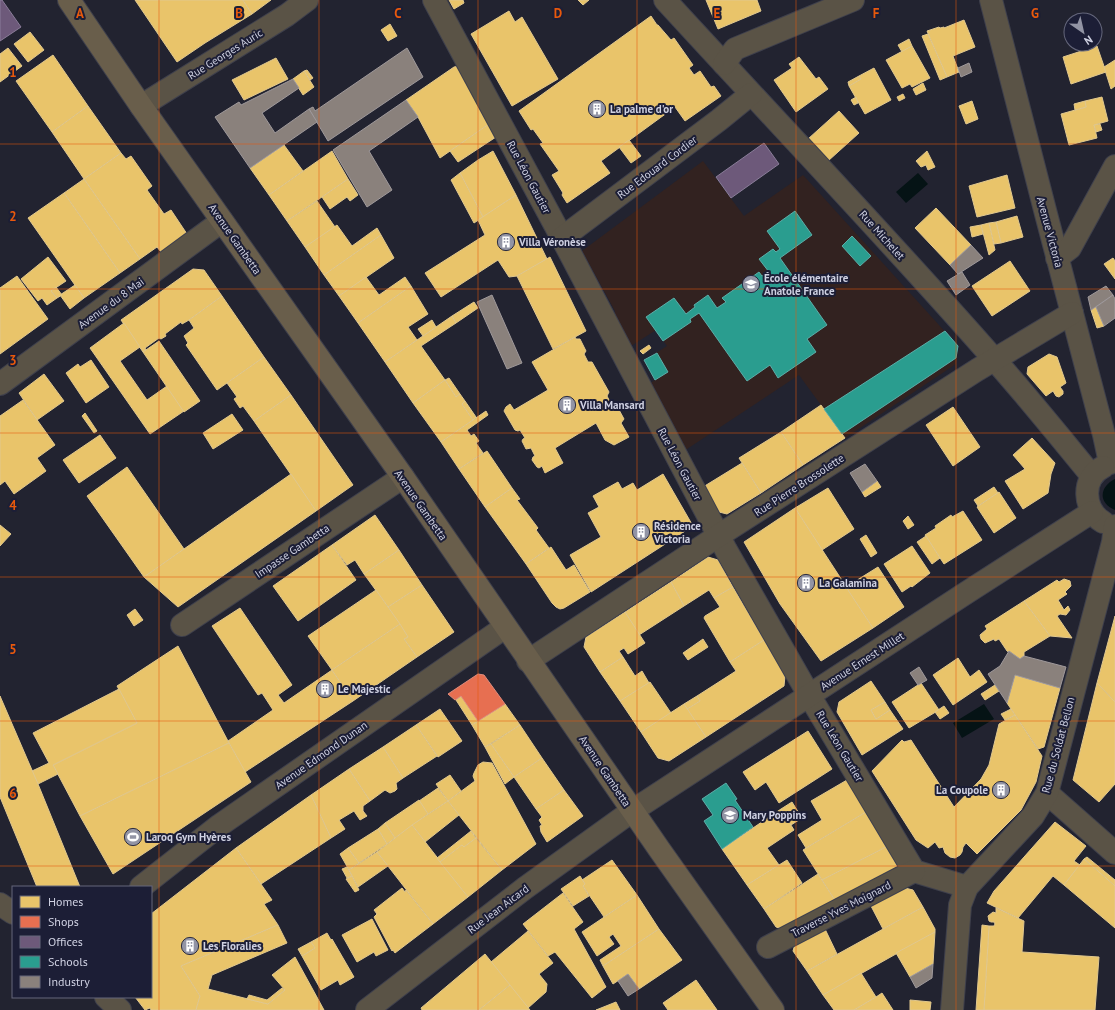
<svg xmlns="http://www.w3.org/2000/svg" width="1115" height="1010" font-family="'PT Sans',sans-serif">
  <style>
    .education { fill: #322220 }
    .water { fill: #051315 }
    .homes { fill: #e9c46a; stroke: #e1c88e }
    .shops { fill: #e76f51; stroke: #e08c7c }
    .offices { fill: #6d597a; stroke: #8a7d99 }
    .schools { fill: #2a9d8f; stroke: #5cada8 }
    .industry { fill: #8a817c; stroke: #9f999b }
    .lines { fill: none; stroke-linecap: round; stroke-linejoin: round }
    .minor-casing { stroke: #3f404c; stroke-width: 24 }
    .major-casing { stroke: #3f404c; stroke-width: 24 }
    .minor { stroke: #5a5346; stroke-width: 22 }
    .major { stroke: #695e4b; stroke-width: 22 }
    .grid { fill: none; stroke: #e8590c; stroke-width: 1; stroke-opacity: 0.55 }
    .labels { text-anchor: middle; stroke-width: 4; stroke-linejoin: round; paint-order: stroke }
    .street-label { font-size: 11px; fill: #cfd1e2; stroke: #1c1e36 }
    .poi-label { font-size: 11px; font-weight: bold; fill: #cfd1e2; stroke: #1c1e36; text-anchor: start }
    .grid-label { font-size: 13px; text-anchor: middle; font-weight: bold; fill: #e8590c; stroke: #1c1e36; stroke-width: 4; stroke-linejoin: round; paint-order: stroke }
  </style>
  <rect width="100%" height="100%" fill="#222330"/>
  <!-- education -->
  <path class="education" d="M703,161L744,216L803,175L958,346L956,364L845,438L799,375L684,451L649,384L661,376L650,357L667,346L656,330L628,348L615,328V311L582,251Z"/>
  <!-- water -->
  <g class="water">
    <path d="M918,173L928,184L906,203L896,192Z"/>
    <path d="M1115,479V510C1098,503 1099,487 1115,479Z"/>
    <path d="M984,704L994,719L962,738L953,723Z"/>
  </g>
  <!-- homes -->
  <g class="homes">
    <path d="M135,0H243L252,14L205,43L177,62Z"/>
    <path d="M243,0H271L252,14Z"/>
    <path d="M449,0H463L464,3L454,9Z"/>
    <path d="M578,0H589L583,5Z"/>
    <path d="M706,0H757L761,11L718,29Z"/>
    <path d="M509,11L515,22L522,17L558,79L512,106L471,34Z"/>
    <path d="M651,16L657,25H658L671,40L674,38L693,65L689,68L694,75L700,71L711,87L714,86L721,96L685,121L675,107L601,161L610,173L567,203L562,195L563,193L552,175L559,171L540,144L543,143L533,129L531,130L519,111Z"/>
    <path d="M964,20L975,47L953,56L959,72L947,77L927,31L939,27L940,28L944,27V28Z"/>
    <path d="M390,24L397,36L388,41L381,30Z"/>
    <path d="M30,32L44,50L28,62L14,44Z"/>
    <path d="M928,34L947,77L940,80L922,36Z"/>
    <path d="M909,39L912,46L902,52L898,45Z"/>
    <path d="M912,46L930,78L912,87L910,84L902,88L886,60Z"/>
    <path d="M1097,46L1106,72L1071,84L1063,57Z"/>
    <path d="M8,48L22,66L0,82V54Z"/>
    <path d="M53,55L88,106L52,132L16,81Z"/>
    <path d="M799,57L816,79L819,77L828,89L796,112L774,80L792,68L789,64Z"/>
    <path d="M276,58L288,79L244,100L232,80Z"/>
    <path d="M1115,60V86L1111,89L1104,67Z"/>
    <path d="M460,66L489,124L440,158L418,117L406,100L454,67Z"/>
    <path d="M874,68L891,100L865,114L849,86L861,79L859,76Z"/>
    <path d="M307,70L313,78L310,80L304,71Z"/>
    <path d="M304,71L314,87L303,95L293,79Z"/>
    <path d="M859,76L861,79L849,86L848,82Z"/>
    <path d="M923,83L926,90L916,95L913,89Z"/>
    <path d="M903,94L905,98L899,101L897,97Z"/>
    <path d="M856,97L858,103L854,105L851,100Z"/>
    <path d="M1102,97L1108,121L1094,125L1097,138L1069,145L1061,114L1086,107L1085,101Z"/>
    <path d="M972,101L978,119L966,124L959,106Z"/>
    <path d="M1085,101L1086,107L1075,110L1074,104Z"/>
    <path d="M88,106L121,153L84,179L52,132Z"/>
    <path d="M839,111L859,133L828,161L808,139Z"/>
    <path d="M489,124L496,137L458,162L450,151Z"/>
    <path d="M1100,124L1102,130L1096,132L1094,125Z"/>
    <path d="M629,140L641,156L631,163L619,147Z"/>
    <path d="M284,145L303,171L269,195L250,168Z"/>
    <path d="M332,151L348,179L287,221L269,195Z"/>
    <path d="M493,151L516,195L483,217L460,173L478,160Z"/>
    <path d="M927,151L935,167L928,170L926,165L921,167L916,161Z"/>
    <path d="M121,153L126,159L131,156L152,186L147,190L164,214L171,210L187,234L161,252L157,247L140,259L84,179Z"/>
    <path d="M460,173L483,217L474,223L451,180Z"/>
    <path d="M1007,175L1015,208L977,217L969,186Z"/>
    <path d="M84,179L140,259L120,273L64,193Z"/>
    <path d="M348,179L358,195L350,201L347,197L330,209L322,197Z"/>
    <path d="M64,193L120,273L84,298L28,218Z"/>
    <path d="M516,195L547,259L517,276L509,277L498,260L441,297L425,273L485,235L478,220Z"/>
    <path d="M317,201L335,227L305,247L287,221Z"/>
    <path d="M936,208L971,245L950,265L915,228Z"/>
    <path d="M1017,216L1023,237L1001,243L996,222Z"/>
    <path d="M996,222L1001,243L994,244L989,223Z"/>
    <path d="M989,223L995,250L989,255L981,225Z"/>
    <path d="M337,225L352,246L377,228L381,235L324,275L305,247Z"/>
    <path d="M981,225L983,234L972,237L970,227Z"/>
    <path d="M381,235L394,258L339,296L324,275Z"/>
    <path d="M48,257L66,281L51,291L57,298L47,305L42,298L38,301L21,279Z"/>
    <path d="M550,257L586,331L553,349L517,276Z"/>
    <path d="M1113,258L1115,261V279L1104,264Z"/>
    <path d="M1010,261L1030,291L992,316L972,286Z"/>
    <path d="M193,269L204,270L222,296L189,320L182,324L181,322L165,334L166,336L161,339L159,338L145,348L146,350L143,352L121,320Z"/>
    <path d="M17,276L48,319L0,354V288Z"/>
    <path d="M366,277L379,295L405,277L411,286L358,323L339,296Z"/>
    <path d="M75,285L84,298L70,309L60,295Z"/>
    <path d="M411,286L428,314L408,327L417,340L385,362L358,323Z"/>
    <path d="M56,287L62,295L57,298L51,291Z"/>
    <path d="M222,296L264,357L217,390L186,345L188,343L184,336L194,328L189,320Z"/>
    <path d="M474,302L478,308L456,323L452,316Z"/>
    <path d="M1096,307L1104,326L1097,328L1091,310Z"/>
    <path d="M452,316L456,323L421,346L445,380L413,403L385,362Z"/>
    <path d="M432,320L436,327L423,336L418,329Z"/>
    <path d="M124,323L140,347L120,361L147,400L167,386L184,411L150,434L90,348Z"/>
    <path d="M575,337L576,339H580L586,351L584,354L588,362H592L609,392L607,396L613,408L615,407L618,408L624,419L621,423L629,437L614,445L605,440L596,423L555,448L563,463L545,473L542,466L539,468L537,467L532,460L533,457L535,456L531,448L526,449L522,441L523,439L525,438L520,430L518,431L515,430L504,411L506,407L510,404L514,410L548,390L532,362Z"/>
    <path d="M159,341L200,401L184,412L143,352Z"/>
    <path d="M649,345L651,348L643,354L640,351Z"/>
    <path d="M1049,354L1057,357L1066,383L1060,387L1063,391V394L1059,397L1056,396L1053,391L1046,396L1027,374L1028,367Z"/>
    <path d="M264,357L291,395L254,421L243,406L240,408L234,399L237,397L227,383Z"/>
    <path d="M91,360L109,387L86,403L66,373L78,364L80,367Z"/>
    <path d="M44,374L64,401L37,420L19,393Z"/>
    <path d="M449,378L460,394L456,397L445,380Z"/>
    <path d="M445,380L456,397L460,394L465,401L462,404L473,420L441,442L413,403Z"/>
    <path d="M291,395L353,485L316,511L254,421Z"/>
    <path d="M23,400L55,445L37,458L46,471L14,494L5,481L0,485V416Z"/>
    <path d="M465,401L476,417L473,420L462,404Z"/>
    <path d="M821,405L845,438L803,465L781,432Z"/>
    <path d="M953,407L980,447L953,466L926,425Z"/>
    <path d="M486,411L488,415L467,430L471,436L474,434L479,441L476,443L483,453L459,469L441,442Z"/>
    <path d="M85,413L97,431L94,433L82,416Z"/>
    <path d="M232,414L243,430L213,449L203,433Z"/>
    <path d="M781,432L803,465L761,493L739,458Z"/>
    <path d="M100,435L116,458L79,483L63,460Z"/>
    <path d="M1032,438L1055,463L1051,474L1048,493L1023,509L1005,481L1025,469L1013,455Z"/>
    <path d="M487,451L512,488L485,507L459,469Z"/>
    <path d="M742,463L761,493L727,514L719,512L703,487Z"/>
    <path d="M127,467L184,549L144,577L87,496Z"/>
    <path d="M291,474L316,511L178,607L144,577Z"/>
    <path d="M663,474L693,526L591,592L570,555L601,537L588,513L599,507L593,496L618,482L622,489L633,483L637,490Z"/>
    <path d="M877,481L881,487L865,497L862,492Z"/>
    <path d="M994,487L998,493L978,506L974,500Z"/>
    <path d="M512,488L520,499L517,500L538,528L536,530L549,548L526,564L485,507Z"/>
    <path d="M828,488L854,529L822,550L795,508Z"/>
    <path d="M999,492L1016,518L994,533L977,507Z"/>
    <path d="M795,508L873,628L821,661L780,604L744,542Z"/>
    <path d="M963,511L982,540L944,564L925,535L936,528L935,526L951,515L952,517Z"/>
    <path d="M375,515L399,550L364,574L355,560L347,565L332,545Z"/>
    <path d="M908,516L914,525L908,529L903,521Z"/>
    <path d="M0,525L11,534L0,546Z"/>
    <path d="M866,535L877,553L871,557L860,539Z"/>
    <path d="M926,536L940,558L932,564L917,542Z"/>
    <path d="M332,545L356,580L298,621L273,586Z"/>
    <path d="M912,546L930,573L912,587L911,586L902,592L884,564Z"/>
    <path d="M551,547L566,570L574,565L590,592L564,608L560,609L556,607L552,603L526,564Z"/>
    <path d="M399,550L422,585L388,607L364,574Z"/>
    <path d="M708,557L718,560L733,587L714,598L709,590L684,606L671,582Z"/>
    <path d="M878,567L904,607L873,628L846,587Z"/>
    <path d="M1064,579L1070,581L1071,586L1065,592L1067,594L1058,600L1064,610L1068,606L1070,610L1066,615L1060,614L1057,616L1072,638L1050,636L1024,601L1057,580L1059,582Z"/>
    <path d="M671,582L684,606L639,635L625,612Z"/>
    <path d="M422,585L454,632L417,657L404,639L408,637L388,607Z"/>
    <path d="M733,587L764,640L730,662L704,618L705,616L720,607L714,598Z"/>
    <path d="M376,590L400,624L332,670L308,636Z"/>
    <path d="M1024,601L1050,636L1024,652V656L1020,659L1007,651L999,639L995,641L994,639L985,643L981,639L980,635L987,629L985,626Z"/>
    <path d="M240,608L292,685L278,695L284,703L332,670L353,701L245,772L228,741L273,710L262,693L258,695L212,626Z"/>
    <path d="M135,609L143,620L134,626L127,615Z"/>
    <path d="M625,612L645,643L628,654L624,648L619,651L623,657L600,672L584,647L586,637Z"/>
    <path d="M1115,616V702L1097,683Z"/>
    <path d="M400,624L408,637L404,639L417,657L353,701L332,670Z"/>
    <path d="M703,639L708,647L688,660L683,653Z"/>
    <path d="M764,640L785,676L784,686L706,737L687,709L700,701L697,696L736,671L730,662Z"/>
    <path d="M178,646L229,743L80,816L53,765L137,723L117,686Z"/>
    <path d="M623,657L635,676L642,671L649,683L620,701L600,672Z"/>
    <path d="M958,658L970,677L979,670L987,682L953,705L933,675Z"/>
    <path d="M1015,675L1060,688L1044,747L1038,749L1007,703Z"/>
    <path d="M871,681L885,702L871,710L876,719L890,710L903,729L862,755L837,712L839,702Z"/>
    <path d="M650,682L671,713L641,732L620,701Z"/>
    <path d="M921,683L939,710L909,728L892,702Z"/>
    <path d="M1097,683L1115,702V784L1099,802L1073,780Z"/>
    <path d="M995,685L999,691L985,700L981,694Z"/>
    <path d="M119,689L137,723L53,765L58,774L38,784L32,771L49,763L33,733Z"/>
    <path d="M0,696L38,784L80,887H37L0,797Z"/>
    <path d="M461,696L478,721L472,725L456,700Z"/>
    <path d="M697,696L700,701L687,709L684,704Z"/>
    <path d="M885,702L890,710L876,719L871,710Z"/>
    <path d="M505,704L520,725L485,747L472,725Z"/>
    <path d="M684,704L706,737L669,761L658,758L641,732Z"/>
    <path d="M944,706L949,713L940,719L935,712Z"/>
    <path d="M440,709L462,741L438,757L416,725Z"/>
    <path d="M1011,709L1015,715L1005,720L1001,714Z"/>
    <path d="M1015,715L1042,756L1036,782L1021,810L977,854L966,843L963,847L962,852L960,855L955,858L950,857L945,853L943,847L939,848L935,842L928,848L916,840L872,771L902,740L904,742L911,740L954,807L981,779L989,765L999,724Z"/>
    <path d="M416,725L437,756L403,778L383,747Z"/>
    <path d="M520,725L542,758L514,777L491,744Z"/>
    <path d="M808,731L832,769L779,803L766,782L755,790L743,772Z"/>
    <path d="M229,743L251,782L113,874L80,816Z"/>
    <path d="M491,744L514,777L505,784L485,747Z"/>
    <path d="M383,747L403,778L396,783L397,789L395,791L390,793L385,790L370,801L349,769Z"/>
    <path d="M542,758L564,790L536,809L514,777Z"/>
    <path d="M483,762L492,763L536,844L502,870L448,801L475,781L473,776L474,773L478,765Z"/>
    <path d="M349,769L370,801L363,806V811L367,816L360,820L354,811L339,820L345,829L331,838L311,795Z"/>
    <path d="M450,775L461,791L448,801L436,784Z"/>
    <path d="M847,780L866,812L806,848L798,835L822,820L811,801Z"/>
    <path d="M438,788L448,801L428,814L419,801Z"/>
    <path d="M564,790L583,816L547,842L541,832L540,826L542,825L539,820L542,817L536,809Z"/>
    <path d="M311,795L331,838L261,884L236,848Z"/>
    <path d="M419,800L428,814L395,838L385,823Z"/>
    <path d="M448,801L459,815L425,842L412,825Z"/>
    <path d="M792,802L802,818L791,825L781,809Z"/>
    <path d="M781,809L794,830L767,848L779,865L747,885L722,849Z"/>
    <path d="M866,812L886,847L822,880L803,850Z"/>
    <path d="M1055,822L1086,846L1074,861L1080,865L1064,885L1053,876L1018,918L987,903L994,891Z"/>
    <path d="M385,823L395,838L387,844L378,829Z"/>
    <path d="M412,825L468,897L433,924L377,852Z"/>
    <path d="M378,829L387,844L359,863L348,848Z"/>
    <path d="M471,831L476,838L464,847L462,845L440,862L437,858Z"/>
    <path d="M476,838L502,870L468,897L440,862L462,845L464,847Z"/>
    <path d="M886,847L897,865L895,872L836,902L822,880Z"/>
    <path d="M236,848L272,900L264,904L278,925L181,966L200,996L196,1010H151L150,1008L145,1010L135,997H151V914Z"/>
    <path d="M348,848L359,863L349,870L340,854Z"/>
    <path d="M377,852L388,866L358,887L349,870Z"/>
    <path d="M1087,857L1115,880V886L1084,859Z"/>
    <path d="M1084,859L1115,886V928L1064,885Z"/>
    <path d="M612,860L637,895L604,917L583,886L585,884L582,880Z"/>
    <path d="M787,860L802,883L764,909L747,885Z"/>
    <path d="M347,867L352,876L347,878L342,869Z"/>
    <path d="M818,874L836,902L783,929L776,927L764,909Z"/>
    <path d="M352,876L359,890L355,892L346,879Z"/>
    <path d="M580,876L585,884L583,886L589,896L573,906L561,889Z"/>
    <path d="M402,888L405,892L406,890L433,924L395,953L393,950L392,951L374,917L377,914L374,910Z"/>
    <path d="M905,888L913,890L923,907L883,929L871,906Z"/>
    <path d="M563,893L583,922L574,929L606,987L592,998L555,952L548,956L523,924Z"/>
    <path d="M637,895L659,929L603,966L600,960L621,946L613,934L609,937L614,944L597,956L582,932Z"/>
    <path d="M923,907L935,929V932L823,995L807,971Z"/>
    <path d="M996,908L1024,921L1022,952L1099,957L1095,1010H984L989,926H994L995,924L994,922H991L989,921L988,916L993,912L996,913Z"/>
    <path d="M372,919L388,950L376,956L374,952L357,962L342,935Z"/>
    <path d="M278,925L287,943L212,975L208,989L268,1004L285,990L272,975L295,957L324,1010H196L200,996L181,966Z"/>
    <path d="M982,925L989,926L984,1010H976Z"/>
    <path d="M659,929L682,960L639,989L628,974L613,984L603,966Z"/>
    <path d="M825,929L837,954L807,971L793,951L795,944Z"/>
    <path d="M528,931L553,963L539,974L547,984L546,992L528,1008L491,962Z"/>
    <path d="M935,932L933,964L910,977L896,953Z"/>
    <path d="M327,933L331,940L332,939L354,977L340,985L338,980L321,990L302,956L315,948L311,942Z"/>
    <path d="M311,942L315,948L302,956L298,949Z"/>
    <path d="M485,954L510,985L479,1010H422L421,1008Z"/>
    <path d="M861,973L876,997L854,1010H834L823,995Z"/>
    <path d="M696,980L717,1010H668L663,1003Z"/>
    <path d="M510,985L530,1010H479Z"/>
    <path d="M282,988L285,990L268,1004L247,999L249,995L267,1000Z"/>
    <path d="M882,993L893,1010H854L876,997Z"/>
    <path d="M910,1000L931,1002L930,1010H910Z"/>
    <path d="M616,1002L620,1010H596Z"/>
  </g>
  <!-- shops -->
  <path class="shops" d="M478,674L484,675L505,704L478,721L461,696L455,700L448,694Z"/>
  <!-- offices -->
  <g class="offices">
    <path d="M0,0H2L21,27L0,41Z"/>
    <path d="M764,143L779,164L731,198L716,177Z"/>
  </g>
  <!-- schools -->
  <g class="schools">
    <path d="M795,211L812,235L780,258L827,325L807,339L816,352L778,378L770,365L747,381L699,313L690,319L691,322L663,341L646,317L674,298L686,314L695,307L694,305L708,295L717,308L726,302L722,298L759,272L762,276L769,272L759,259L773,249L776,252L780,249L767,231Z"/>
    <path d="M852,236L871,256L860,266L842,246Z"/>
    <path d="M945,331L958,346L956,358L842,434L824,409Z"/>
    <path d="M657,353L668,372L655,380L644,360Z"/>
    <path d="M726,783L737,799L735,800L753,827L722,849L704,821L713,815L702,799Z"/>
  </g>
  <!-- industry -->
  <g class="industry">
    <path d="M407,48L423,77L328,141L309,109L313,107L315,111Z"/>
    <path d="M969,63L972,72L961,77L958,68Z"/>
    <path d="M293,79L299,88L262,113L275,133L309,109L317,122L250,168L215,117L239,102L241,105Z"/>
    <path d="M406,100L418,117L369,151L392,190L367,207L333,150Z"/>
    <path d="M971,245L983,258L958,274L950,265Z"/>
    <path d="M962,272L970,285L956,295L947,281Z"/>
    <path d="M1106,286L1113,295L1091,310L1088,297Z"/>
    <path d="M492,295L522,363L507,369L477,302Z"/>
    <path d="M1113,295L1115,299V318L1104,326L1096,307Z"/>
    <path d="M865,464L877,481L862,492L850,473Z"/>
    <path d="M1009,651L1020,659L1024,656L1066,667L1060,688L1015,675L1007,703L988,674L1000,666Z"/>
    <path d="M919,667L927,680L918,685L910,673Z"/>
    <path d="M933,964L932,978L916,988L910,977Z"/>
    <path d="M628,974L639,989L628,996L618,981Z"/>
  </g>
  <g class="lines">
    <defs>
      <g id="minor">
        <path d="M434,0L562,238L726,550L809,695L914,871L967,887"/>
        <path d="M665,0C774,119 886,236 993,358C1027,396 1059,436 1092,476"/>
        <path d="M991,0L1046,214L1104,435L1110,463"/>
        <path d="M724,64L735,49L853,0"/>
        <path d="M141,106L287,15L307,0"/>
        <path d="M562,238L719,120L751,94"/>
        <path d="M1057,258L1070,248L1115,166"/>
        <path d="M0,384L222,221"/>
        <path d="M1103,467C1081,478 1083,510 1103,522"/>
        <path d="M182,625L403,477"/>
        <path d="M528,661L718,536L977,370L1072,313"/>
        <path d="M1047,793L1115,853"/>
        <path d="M141,887L220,825L505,627"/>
        <path d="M0,904L13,913"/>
        <path d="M768,947L914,871"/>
        <path d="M106,997L120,1010"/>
        <path d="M367,1010L525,888L632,811L966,593L1092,512"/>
        <path d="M952,1010L960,905L967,887L1033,816L1047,793L1113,542L1115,526"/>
      </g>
      <path id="major" d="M69,0L141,106L403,477L659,849L773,1010"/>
    </defs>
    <!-- minor casing -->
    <use href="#minor" class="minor-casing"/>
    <!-- major casing -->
    <use href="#major" class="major-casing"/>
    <!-- minor -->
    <use href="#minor" class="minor"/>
    <!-- major -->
    <use href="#major" class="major"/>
  </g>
  <!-- grid -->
  <path class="grid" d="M159,0V1010M319,0V1010M478,0V1010M637,0V1010M796,0V1010M956,0V1010M0,144H1115M0,289H1115M0,433H1115M0,577H1115M0,721H1115M0,866H1115"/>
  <!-- icons -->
  <defs>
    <symbol id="building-disc" viewBox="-11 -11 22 22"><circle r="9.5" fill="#9294a4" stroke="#1c1e36"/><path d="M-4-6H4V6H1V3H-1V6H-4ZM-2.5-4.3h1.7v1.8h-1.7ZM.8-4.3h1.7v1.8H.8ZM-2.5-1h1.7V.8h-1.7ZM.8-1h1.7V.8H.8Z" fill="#fff"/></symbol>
    <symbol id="school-disc" viewBox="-11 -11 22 22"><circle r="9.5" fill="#9294a4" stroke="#1c1e36"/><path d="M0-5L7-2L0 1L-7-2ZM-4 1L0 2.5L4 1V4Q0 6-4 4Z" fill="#fff"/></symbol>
    <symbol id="stadium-disc" viewBox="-11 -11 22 22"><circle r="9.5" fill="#9294a4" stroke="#1c1e36"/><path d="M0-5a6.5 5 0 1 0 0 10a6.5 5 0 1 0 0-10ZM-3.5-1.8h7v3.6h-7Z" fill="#fff"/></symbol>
  </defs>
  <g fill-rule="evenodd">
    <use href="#building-disc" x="587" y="99" width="20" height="20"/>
    <use href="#building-disc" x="496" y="232" width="20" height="20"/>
    <use href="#school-disc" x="741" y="274" width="20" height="20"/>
    <use href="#building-disc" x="557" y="395" width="20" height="20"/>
    <use href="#building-disc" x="631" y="522" width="20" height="20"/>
    <use href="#building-disc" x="796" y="573" width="20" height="20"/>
    <use href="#building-disc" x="315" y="679" width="20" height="20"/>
    <use href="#building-disc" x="991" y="780" width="20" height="20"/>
    <use href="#school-disc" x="720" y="805" width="20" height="20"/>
    <use href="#stadium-disc" x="123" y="827" width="20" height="20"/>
    <use href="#building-disc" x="180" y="936" width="20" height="20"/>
  </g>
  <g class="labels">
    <!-- street labels -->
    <g class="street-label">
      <text transform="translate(225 54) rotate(-32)" y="4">Rue Georges Auric</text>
      <text transform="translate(657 167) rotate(-37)" y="4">Rue Edouard Cordier</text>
      <text transform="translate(529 177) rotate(62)" y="4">Rue Léon Gautier</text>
      <text transform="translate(1050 232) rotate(75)" y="4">Avenue Victoria</text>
      <text transform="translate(882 235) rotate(48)" y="4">Rue Michelet</text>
      <text transform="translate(235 239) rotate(55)" y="4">Avenue Gambetta</text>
      <text transform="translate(111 303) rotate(-36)" y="4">Avenue du 8 Mai</text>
      <text transform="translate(680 464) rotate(62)" y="4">Rue Léon Gautier</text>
      <text transform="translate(799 485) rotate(-33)" y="4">Rue Pierre Brossolette</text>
      <text transform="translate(421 505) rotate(55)" y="4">Avenue Gambetta</text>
      <text transform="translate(292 551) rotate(-34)" y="4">Impasse Gambetta</text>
      <text transform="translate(862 661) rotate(-33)" y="4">Avenue Ernest Millet</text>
      <text transform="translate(1058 745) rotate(-75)" y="4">Rue du Soldat Bellon</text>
      <text transform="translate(840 746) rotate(59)" y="4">Rue Léon Gautier</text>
      <text transform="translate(321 755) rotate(-35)" y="4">Avenue Edmond Dunan</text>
      <text transform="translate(605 771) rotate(56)" y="4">Avenue Gambetta</text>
      <text transform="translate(498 909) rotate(-37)" y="4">Rue Jean Aicard</text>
      <text transform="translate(841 909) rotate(-27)" y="4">Traverse Yves Moignard</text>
    </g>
    <!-- poi labels -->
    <g class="poi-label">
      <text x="610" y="113">La palme d'or</text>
      <text x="519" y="246">Villa Véronèse</text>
      <text x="764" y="282">École élémentaire<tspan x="764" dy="13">Anatole France</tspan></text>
      <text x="580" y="409">Villa Mansard</text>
      <text x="654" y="530">Résidence<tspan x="654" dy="13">Victoria</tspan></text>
      <text x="819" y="587">La Galamina</text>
      <text x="338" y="693">Le Majestic</text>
      <text x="988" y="794" text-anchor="end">La Coupole</text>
      <text x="743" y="819">Mary Poppins</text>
      <text x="146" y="841">Laroq Gym Hyères</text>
      <text x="203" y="950">Les Floralies</text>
    </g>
  </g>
  <g class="grid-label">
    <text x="80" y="18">A</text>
    <text x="239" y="18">B</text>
    <text x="398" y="18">C</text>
    <text x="558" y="18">D</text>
    <text x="717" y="18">E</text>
    <text x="876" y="18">F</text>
    <text x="1035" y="18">G</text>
    <text x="13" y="77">1</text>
    <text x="13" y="221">2</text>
    <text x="13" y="365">3</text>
    <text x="13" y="510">4</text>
    <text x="13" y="654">5</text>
    <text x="13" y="798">6</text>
  </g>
  <!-- legend -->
  <rect x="12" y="886" width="140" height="112" fill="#1c1e36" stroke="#64667b"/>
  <rect x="20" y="896" width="20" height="12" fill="#e9c46a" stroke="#64667b"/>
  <text x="48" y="906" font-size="12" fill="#cfd1e2">Homes</text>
  <rect x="20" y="916" width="20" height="12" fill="#e76f51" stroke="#64667b"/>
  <text x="48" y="926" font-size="12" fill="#cfd1e2">Shops</text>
  <rect x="20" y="936" width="20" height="12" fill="#6d597a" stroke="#64667b"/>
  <text x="48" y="946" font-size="12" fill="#cfd1e2">Offices</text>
  <rect x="20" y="956" width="20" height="12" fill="#2a9d8f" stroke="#64667b"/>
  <text x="48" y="966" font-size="12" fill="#cfd1e2">Schools</text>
  <rect x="20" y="976" width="20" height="12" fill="#8a817c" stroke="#64667b"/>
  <text x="48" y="986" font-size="12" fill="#cfd1e2">Industry</text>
  <!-- north arrow -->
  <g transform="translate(1083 32) rotate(146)"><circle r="19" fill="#1c1e36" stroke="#64667b"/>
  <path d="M0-3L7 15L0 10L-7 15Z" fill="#9294a4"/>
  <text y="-6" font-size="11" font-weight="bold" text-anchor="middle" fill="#cfd1e2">N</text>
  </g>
</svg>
